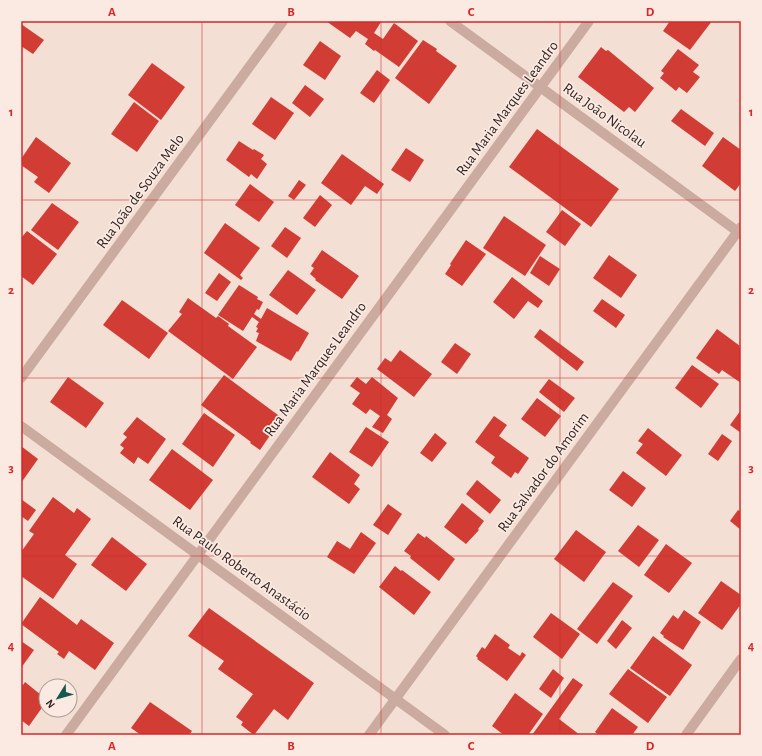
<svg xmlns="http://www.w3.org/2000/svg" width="762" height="756" font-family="'Alegreya Sans',sans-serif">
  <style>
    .building { fill: #d13c34 }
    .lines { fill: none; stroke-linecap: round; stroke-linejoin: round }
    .minor { stroke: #cbaba0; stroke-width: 10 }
    .grid { fill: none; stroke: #d62828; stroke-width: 1; stroke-opacity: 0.55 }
    .labels { text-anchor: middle; stroke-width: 3.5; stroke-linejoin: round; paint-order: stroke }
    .street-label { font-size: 15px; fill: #342624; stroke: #faeae1 }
    .neatline { fill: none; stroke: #d62828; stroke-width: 1.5 }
    .grid-label { font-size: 13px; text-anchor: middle; font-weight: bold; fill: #d62828 }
  </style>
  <rect width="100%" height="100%" fill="#f3dfd4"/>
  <!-- building -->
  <g class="building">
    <path d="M326,21H380L381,22L374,33L383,39L394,23L418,41L399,67L375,50L374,51L365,44L368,39L356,31L350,38Z"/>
    <path d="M670,21H712L690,50L663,31Z"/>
    <path d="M21,24L44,40L33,54L21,46Z"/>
    <path d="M423,40L437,49L436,51L457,66L429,104L395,78Z"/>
    <path d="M320,41L341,56L325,80L303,65Z"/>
    <path d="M601,47L606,51L608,50L654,88L635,112L629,107L624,112L578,77Z"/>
    <path d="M678,49L699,65L693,72L700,77L687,93L679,87L676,91L660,78L664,73L661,71Z"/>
    <path d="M152,63L185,87L161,120L128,95Z"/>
    <path d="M377,70L390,80L374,103L360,93Z"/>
    <path d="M305,85L324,99L310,117L292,103Z"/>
    <path d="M271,97L294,113L275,140L252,124Z"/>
    <path d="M134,102L159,121L137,152L111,134Z"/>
    <path d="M681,109L714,133L705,146L671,121Z"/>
    <path d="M537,129L619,189L591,227L509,167Z"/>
    <path d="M36,137L71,163L49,193L34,182L38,177L21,165V159Z"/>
    <path d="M723,137L741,150V183L735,191L702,166Z"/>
    <path d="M239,141L253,150L254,149L264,155L261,159L267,164L257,179L251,174L249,177L226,160Z"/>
    <path d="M406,148L424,160L410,182L391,170Z"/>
    <path d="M342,154L384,184L377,194L365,186L351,205L321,183Z"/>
    <path d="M299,180L306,185L294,200L288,196Z"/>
    <path d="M250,184L274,202L259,222L235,205Z"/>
    <path d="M320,195L332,205L315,227L303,218Z"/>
    <path d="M52,203L79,222L58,250L31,230Z"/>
    <path d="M562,210L581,224L565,246L546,232Z"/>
    <path d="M504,216L546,245L525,276L483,248Z"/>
    <path d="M225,223L260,248L240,275L243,278L241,280L204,253Z"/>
    <path d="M285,227L301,238L287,258L271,246Z"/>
    <path d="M27,231L57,254L33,285L21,276V238Z"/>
    <path d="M466,240L486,254L462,286L445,274L451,265L450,264Z"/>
    <path d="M322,250L359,276L342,299L315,280L316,279L310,274L314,268L311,266Z"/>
    <path d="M609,255L637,275L621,298L593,278Z"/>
    <path d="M540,256L560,269L549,286L530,273Z"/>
    <path d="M288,270L316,290L297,315L269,295Z"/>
    <path d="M219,273L231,282L217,301L205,293Z"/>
    <path d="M512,277L543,301L538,308L528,301L514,319L493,302Z"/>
    <path d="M239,285L258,297L257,299L263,302L259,310L257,309L254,314L261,319L267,308L309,333L298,352L297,351L291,361L256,341L259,333L256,332L258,328L256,327L259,322L252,317L243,331L218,315Z"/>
    <path d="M188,298L216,318L218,316L229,324L228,326L257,347L233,379L168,331L182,314L179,312Z"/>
    <path d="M602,299L625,315L616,328L593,311Z"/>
    <path d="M122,300L168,333L149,359L103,325Z"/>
    <path d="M540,329L584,362L577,371L534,337Z"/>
    <path d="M717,329L740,346L739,347L741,349V383L722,370L719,374L696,358Z"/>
    <path d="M455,343L471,354L457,374L441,362Z"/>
    <path d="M400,350L432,374L414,397L377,369L385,358L391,362Z"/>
    <path d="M692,365L719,384L701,408L675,388Z"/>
    <path d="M224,375L282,418L260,450L250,443L251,442L201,405Z"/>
    <path d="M68,377L104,403L86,428L50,402Z"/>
    <path d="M357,377L366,384L372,377L398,398L387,415L392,419L383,433L372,427L380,416L370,409L366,414L352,404L360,393L350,386Z"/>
    <path d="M549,379L575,398L564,412L539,392Z"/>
    <path d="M537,398L561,416L545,437L521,419Z"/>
    <path d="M741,410V433L730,425Z"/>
    <path d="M204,413L235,435L213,467L182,444Z"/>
    <path d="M494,416L507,425L499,436L529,458L518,474L515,472L511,478L491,463L495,457L475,442Z"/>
    <path d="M137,417L166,439L148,464L138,457L134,464L120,453L124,448L120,445L127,437L123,434Z"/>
    <path d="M366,427L389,442L372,467L349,452Z"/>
    <path d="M648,428L682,455L666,476L636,453L643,444L638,441Z"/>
    <path d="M435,433L447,443L432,462L420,453Z"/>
    <path d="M722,434L732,441L718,461L708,454Z"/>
    <path d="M21,446L38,459L21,483Z"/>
    <path d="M172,449L213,480L190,510L149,480Z"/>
    <path d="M330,452L360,475L354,484L360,489L349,504L312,477Z"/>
    <path d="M623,471L646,488L632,507L609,490Z"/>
    <path d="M477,480L501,500L490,514L466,494Z"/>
    <path d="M53,497L74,513L77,508L91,519L65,555L77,564L53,599L21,576V552L34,534L29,531Z"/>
    <path d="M21,499L36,510L28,521L21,516Z"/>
    <path d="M462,503L484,521L478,529L479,530L466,544L444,527Z"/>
    <path d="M388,504L402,514L388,535L373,525Z"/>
    <path d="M738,510L741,512V530L730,521Z"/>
    <path d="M638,525L659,540L639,567L618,551Z"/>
    <path d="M576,530L606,552L584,582L554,559Z"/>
    <path d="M361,532L376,543L354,574L327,557L337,541L350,549Z"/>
    <path d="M418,533L425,538L426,536L455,559L439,581L410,558L411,556L404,551Z"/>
    <path d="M112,537L147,564L126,591L91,565Z"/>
    <path d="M666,544L692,563L669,593L644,575Z"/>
    <path d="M395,566L401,571L402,570L431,592L414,615L379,587Z"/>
    <path d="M721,581L741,595V604L722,630L698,613Z"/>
    <path d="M613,582L633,596L597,644L577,629Z"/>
    <path d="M40,597L77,625L81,619L114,643L95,670L69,651L64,659L57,654L59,652L21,624Z"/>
    <path d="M209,608L314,683L288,720L274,709L254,735L241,725L243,722L236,717L253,694L218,669L224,661L188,636Z"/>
    <path d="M684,610L701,622L683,650L663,637L664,636L660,633L673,615L678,619Z"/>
    <path d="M551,613L580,634L562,659L533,637Z"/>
    <path d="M622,620L632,628L616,649L607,641Z"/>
    <path d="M495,634L510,645L508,648L520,656L522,652L526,655L507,681L477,659L478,658L476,656L482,647L485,649Z"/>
    <path d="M653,636L692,665L670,696L630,668Z"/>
    <path d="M21,641L34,650L21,668Z"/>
    <path d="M553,669L564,678L551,698L539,689Z"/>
    <path d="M628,669L667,697L648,723L609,694Z"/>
    <path d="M573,678L583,685L559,719L580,735H532Z"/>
    <path d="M25,682L46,699V702L29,726L21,720V684L23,685Z"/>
    <path d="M515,693L543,714L528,735H504L492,726Z"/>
    <path d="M150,702L192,731L189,735H141L131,728Z"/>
    <path d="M612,708L638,727L632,735H599L595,732Z"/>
  </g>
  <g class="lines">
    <!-- minor -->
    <g class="minor">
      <path d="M450,21L741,234"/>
      <path d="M21,378L283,21"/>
      <path d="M21,426L445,735"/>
      <path d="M66,735L589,21"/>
      <path d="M369,735L741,227"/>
      <path d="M686,735L741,659"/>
    </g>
  </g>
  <!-- grid -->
  <path class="grid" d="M202,21V735M381,21V735M560,21V735M21,200H741M21,378H741M21,556H741"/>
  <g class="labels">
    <!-- street labels -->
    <g class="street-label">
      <text transform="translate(507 108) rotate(-54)" y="5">Rua Maria Marques Leandro</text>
      <text transform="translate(605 115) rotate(36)" y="5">Rua João Nicolau</text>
      <text transform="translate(140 191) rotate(-54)" y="5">Rua João de Souza Melo</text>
      <text transform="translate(315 369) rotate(-54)" y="5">Rua Maria Marques Leandro</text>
      <text transform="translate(543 472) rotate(-54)" y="5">Rua Salvador do Amorim</text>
      <text transform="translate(242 568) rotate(36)" y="5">Rua Paulo Roberto Anastácio</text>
    </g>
  </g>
  <!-- border -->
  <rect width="762" height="756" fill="none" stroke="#faeae1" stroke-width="44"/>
  <!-- north arrow -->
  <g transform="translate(58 698) rotate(233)"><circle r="19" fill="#faeae1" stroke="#ab9c95"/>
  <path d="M0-3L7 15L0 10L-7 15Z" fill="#165950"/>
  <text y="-6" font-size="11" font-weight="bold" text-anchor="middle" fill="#342624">N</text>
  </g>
  <rect x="22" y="22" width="718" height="712" class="neatline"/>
  <g class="grid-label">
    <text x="112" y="16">A</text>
    <text x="291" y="16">B</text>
    <text x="471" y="16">C</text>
    <text x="650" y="16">D</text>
    <text x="11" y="116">1</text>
    <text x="751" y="116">1</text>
    <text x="11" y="294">2</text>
    <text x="751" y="294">2</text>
    <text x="11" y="472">3</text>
    <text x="751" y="472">3</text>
    <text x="11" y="650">4</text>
    <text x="751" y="650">4</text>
    <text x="112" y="750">A</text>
    <text x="291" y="750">B</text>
    <text x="471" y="750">C</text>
    <text x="650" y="750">D</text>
  </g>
</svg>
